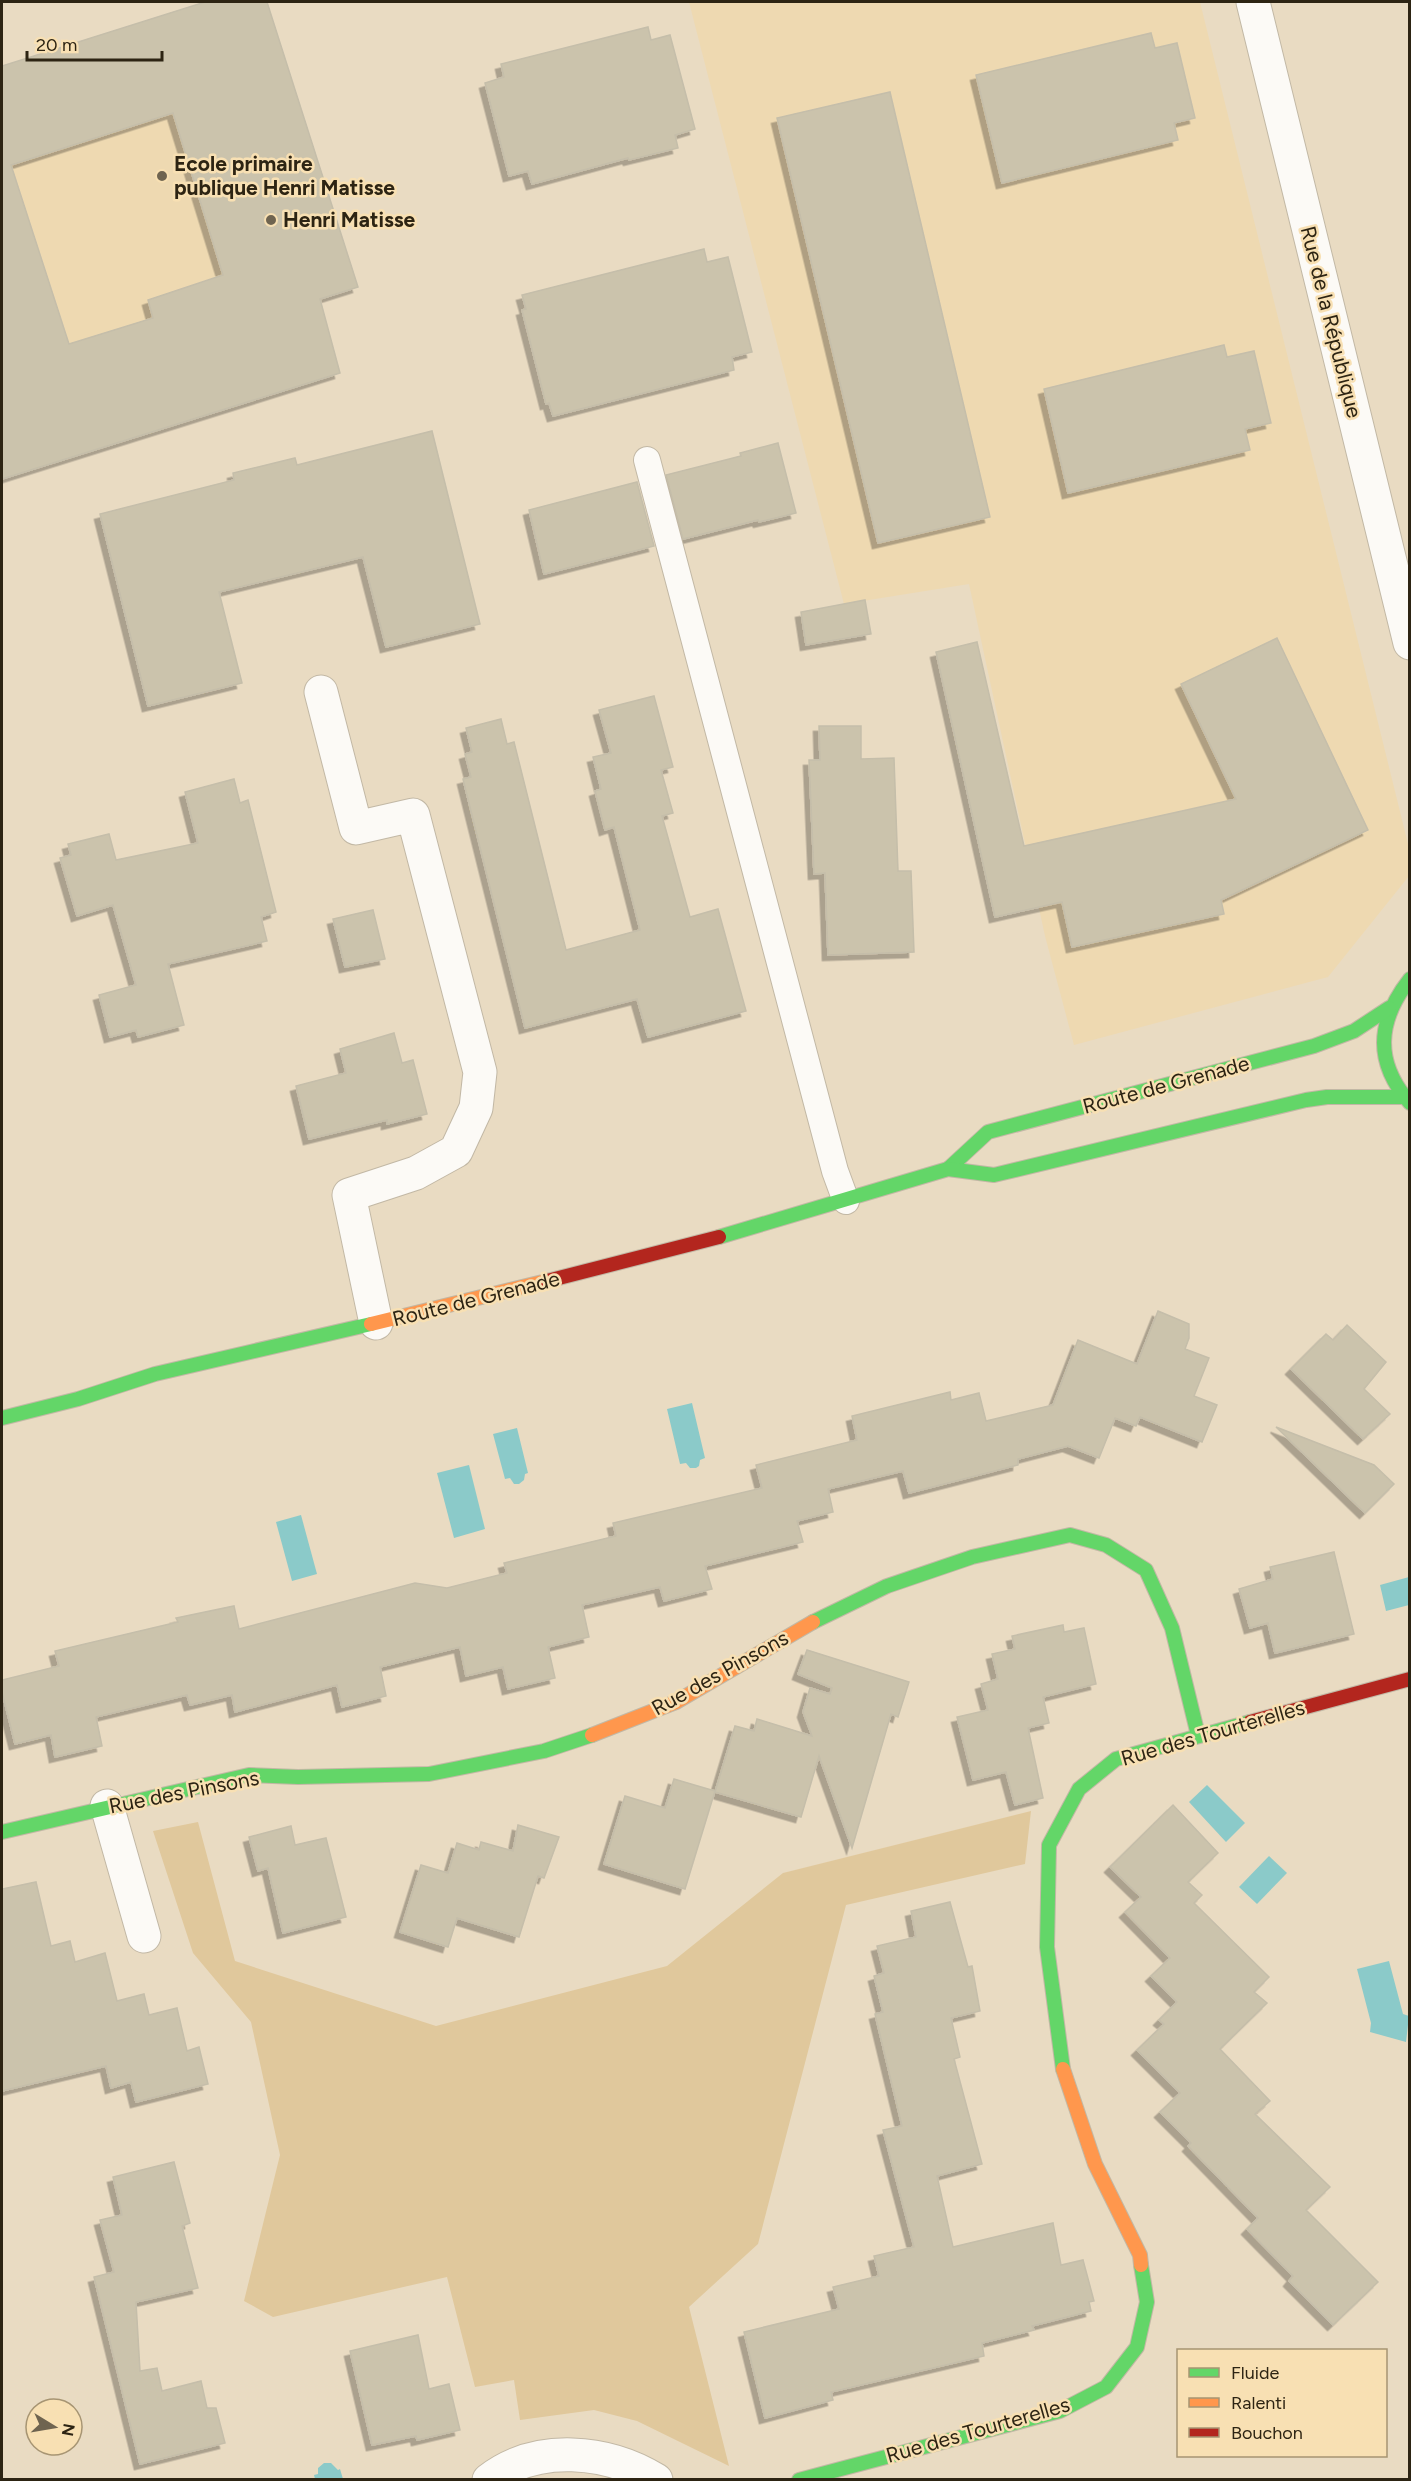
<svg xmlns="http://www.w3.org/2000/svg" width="1411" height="2481" font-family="Figtree,sans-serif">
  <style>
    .built { fill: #eed9b1 }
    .green { fill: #e0c89c }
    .water { fill: #8bcac9 }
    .building { fill: #cbc3ac; stroke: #c5beaa; stroke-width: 1.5; fill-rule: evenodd; filter: url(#shadow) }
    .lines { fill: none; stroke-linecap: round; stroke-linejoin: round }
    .lane-casing { stroke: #c2b8a5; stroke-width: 28 }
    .street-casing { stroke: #c2b8a5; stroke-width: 35 }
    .fast-casing { stroke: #c2b8a5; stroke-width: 16 }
    .slow-casing { stroke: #c2b8a5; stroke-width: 16 }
    .jam-casing { stroke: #c2b8a5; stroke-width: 16 }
    .lane { stroke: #fcfaf6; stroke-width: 26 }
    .street { stroke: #fcfaf6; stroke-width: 33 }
    .fast { stroke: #63d668; stroke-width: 14 }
    .slow { stroke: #ff974d; stroke-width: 14 }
    .jam { stroke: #b3261e; stroke-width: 14 }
    .poi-dot { fill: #6f6450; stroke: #f8e0b3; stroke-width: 2 }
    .labels { text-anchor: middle; stroke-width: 5; stroke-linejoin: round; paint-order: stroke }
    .poi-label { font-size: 21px; font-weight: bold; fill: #2d2413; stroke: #f8e0b3; text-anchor: start }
    .street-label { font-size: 21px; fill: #2d2413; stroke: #f8e0b3 }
  </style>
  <defs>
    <filter id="shadow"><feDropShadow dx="-5.5" dy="5.5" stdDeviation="0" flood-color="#0004"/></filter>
  </defs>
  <rect width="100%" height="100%" fill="#e9dbc2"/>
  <!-- built -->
  <g class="built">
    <path d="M205,2H267L358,287L320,299L340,373L2,479V66Z"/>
    <path d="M689,2H1200L1409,848V876L1328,977L1074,1045L1045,936L969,584L844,604Z"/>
  </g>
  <!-- green -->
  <path class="green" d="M1031,1811L1025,1864L846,1905L758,2244L689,2307L729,2466L637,2421L594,2410L520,2420L514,2380L475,2387L447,2277L273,2317L244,2301L280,2155L251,2022L193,1953L153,1831L198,1822L235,1961L436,2026L667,1966L783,1873Z"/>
  <!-- water -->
  <g class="water">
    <path d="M692,1403L705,1458L700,1460L699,1466L696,1468H690L686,1463L680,1464L667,1409Z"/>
    <path d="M517,1428L528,1473L525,1474L524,1480L519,1484H514L510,1478L505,1479L493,1434Z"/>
    <path d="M469,1465L485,1529L454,1538L437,1473Z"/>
    <path d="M301,1515L317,1574L292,1581L276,1522Z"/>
    <path d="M1409,1577V1605L1386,1611L1380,1585Z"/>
    <path d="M1207,1785L1245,1823L1226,1842L1189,1802Z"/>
    <path d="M1269,1856L1287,1873L1257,1904L1239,1887Z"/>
    <path d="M1389,1961L1403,2014L1409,2016L1406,2042L1370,2032L1371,2023L1357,1969Z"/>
    <path d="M324,2463H331L338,2470L340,2469L343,2479H315L314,2475L318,2474V2468Z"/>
  </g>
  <!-- building -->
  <g class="building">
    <path d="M205,2H267L358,287L320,299L340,373L2,479V66ZM173,113L223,275L148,300L153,318L69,344L11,165Z"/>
    <path d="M648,27L651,40L670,35L695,129L675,135L678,148L629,160L628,158L532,184L528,171L509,176L485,83L504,77L501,64Z"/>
    <path d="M1151,33L1155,48L1177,43L1195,118L1174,123L1178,140L1002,183L976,75Z"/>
    <path d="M890,92L990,517L878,543L777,118Z"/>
    <path d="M704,249L707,262L728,257L752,352L732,357L734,370L553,416L549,403L546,404L522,310L526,309L522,295Z"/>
    <path d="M1224,345L1227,357L1254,351L1271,423L1245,429L1250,450L1068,493L1044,389Z"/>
    <path d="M432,431L480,624L386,647L363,557L219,592L242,683L148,706L100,514L234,480L233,473L295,458L297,465Z"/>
    <path d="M778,443L796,513L759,522L758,520L683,539L666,475L741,456L740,453Z"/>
    <path d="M637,482L654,546L544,574L529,510Z"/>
    <path d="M865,600L871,634L806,645L801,612Z"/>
    <path d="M1277,638L1368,830L1221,900L1224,914L1072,947L1062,902L995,917L936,652L977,642L1024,846L1236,799L1181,684Z"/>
    <path d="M654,696L673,767L661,770L673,813L662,816L690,917L718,909L746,1011L648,1037L637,999L525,1028L463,779L471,777L465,754L472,752L466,728L501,719L507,744L514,742L566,950L640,930L614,827L605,830L595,791L601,789L593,757L611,753L599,710Z"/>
    <path d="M819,726H861V759L894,758L898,871H911L914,952L828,955L825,873L814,874L809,760H820Z"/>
    <path d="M234,779L240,803L248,800L276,912L261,917L267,941L168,964L184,1025L138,1037L136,1030L110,1037L99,995L136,985L113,905L77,916L60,858L71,855L68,844L109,834L116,860L198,843L185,792Z"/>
    <path d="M373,910L385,959L345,967L333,919Z"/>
    <path d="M394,1033L402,1063L413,1060L427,1114L387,1124V1120L309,1139L296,1086L346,1073L340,1049Z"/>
    <path d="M1158,1311L1189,1324V1338L1185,1349L1209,1358L1194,1396L1217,1405L1202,1442L1140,1417L1136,1426L1115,1418L1099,1458L1068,1446L1018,1459V1465L909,1493L903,1471L828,1489L833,1512L797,1521L803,1542L705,1566L712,1589L664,1601L660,1587L582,1605L589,1637L548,1647L555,1678L508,1689L503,1667L466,1676L460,1647L380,1667L386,1696L342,1707L337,1685L235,1712L232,1695L190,1705L187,1695L96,1717L102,1746L55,1757L51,1735L15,1744L2,1692V1680L59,1666L55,1651L178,1622L176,1618L234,1606L239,1629L415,1583L447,1588L507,1573L504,1563L616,1536L613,1523L762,1488L756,1465L857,1440L852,1416L950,1392L951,1400L979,1393L986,1421L1053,1405L1078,1340L1137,1364Z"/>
    <path d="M1347,1325L1386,1362L1364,1389L1390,1414L1363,1439L1291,1369L1326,1334L1333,1340Z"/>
    <path d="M1276,1427L1374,1465L1394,1484L1365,1513Z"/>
    <path d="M1334,1552L1354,1634L1275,1653L1268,1623L1250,1628L1239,1589L1273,1579L1270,1567Z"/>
    <path d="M1063,1625L1064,1632L1084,1628L1096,1684L1043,1697L1049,1723L1028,1728L1043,1798L1015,1805L1006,1772L973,1780L957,1717L988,1710L981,1684L998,1679L992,1654L1015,1649L1012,1636Z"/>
    <path d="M807,1650L909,1682L898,1717L891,1714L852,1848L819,1756L801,1817L715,1792L735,1726L754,1731L757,1719L812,1736L803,1712L810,1688L830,1694L832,1688L798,1674Z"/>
    <path d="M674,1779L715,1791L685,1889L604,1864L625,1796L665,1808Z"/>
    <path d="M1173,1805L1218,1853L1188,1882L1202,1895L1194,1903L1269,1977L1254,1992L1267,2003L1220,2049L1270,2101L1255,2114L1330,2187L1306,2210L1378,2282L1333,2325L1289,2281L1293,2276L1247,2229L1258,2218L1188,2146L1191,2143L1160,2112L1180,2093L1137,2050L1164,2024L1159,2020L1177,2002L1151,1976L1170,1958L1125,1912L1141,1897L1110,1867Z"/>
    <path d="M518,1825L559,1837L544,1878L538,1876L519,1937L457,1918L448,1947L400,1932L421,1865L448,1873L457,1843L479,1850L481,1842L513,1851Z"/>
    <path d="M291,1826L295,1845L326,1838L346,1917L283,1933L268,1868L258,1871L249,1837Z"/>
    <path d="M36,1882L51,1946L70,1941L75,1962L105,1953L117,2001L144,1994L149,2015L177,2008L187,2051L199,2047L208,2084L136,2102L131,2082L111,2088L106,2066L2,2091V1889Z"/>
    <path d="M950,1902L968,1967L972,1966L980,2011L951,2018L960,2057L954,2059L982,2164L937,2176L953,2247L1053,2223L1061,2265L1083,2260L1094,2301L1089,2302L1091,2311L1032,2326L1034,2330L982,2343L984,2356L831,2392L833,2400L765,2418L744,2332L839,2309L833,2287L879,2276L874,2256L914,2247L883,2130L902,2126L875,2014L883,2012L874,1976L884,1973L877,1946L916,1937L911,1911Z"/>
    <path d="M174,2162L190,2223L182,2226L198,2288L136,2302L140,2371L157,2368L162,2391L201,2381L207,2408H216L225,2443L140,2464L94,2277L114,2272L100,2220L122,2215L113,2177Z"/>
    <path d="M418,2335L429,2389L449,2384L460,2430L417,2440L416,2436L372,2445L350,2351Z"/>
  </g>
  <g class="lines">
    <defs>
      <path id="lane" d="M647,460L835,1171L846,1201"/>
      <g id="street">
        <path d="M1253,2L1410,643"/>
        <path d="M321,692L356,828L413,815L480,1072L476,1108L456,1151L416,1173L349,1195L376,1323"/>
        <path d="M107,1806L144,1936"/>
        <path d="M489,2480C537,2443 607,2450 656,2480"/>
      </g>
      <g id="fast">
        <path d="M1410,979C1377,1021 1374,1062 1410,1103"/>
        <path d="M948,1169L988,1132L1314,1046L1354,1031L1389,1008"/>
        <path d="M719,1237L948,1169L994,1175L1306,1100L1327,1097H1403"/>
        <path d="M2,1418L78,1399L155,1374L371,1324"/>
        <path d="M813,1622L887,1586L972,1557L1070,1535L1106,1545L1146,1570L1172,1628L1198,1735"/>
        <path d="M2,1832L249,1775L298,1777L429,1774L544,1751L592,1735"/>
        <path d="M1063,2069L1047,1947L1049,1845L1079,1789L1116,1759L1250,1722"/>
        <path d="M799,2480L1060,2411L1106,2387L1137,2347L1147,2302L1141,2265"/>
      </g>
      <g id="slow">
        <path d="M371,1324L547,1281"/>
        <path d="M592,1735L676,1702L813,1622"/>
        <path d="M1063,2069L1095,2164L1140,2255L1141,2265"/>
      </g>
      <g id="jam">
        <path d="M547,1281L719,1237"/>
        <path d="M1250,1722L1410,1679"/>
      </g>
    </defs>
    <!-- lane casing -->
    <use href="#lane" class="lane-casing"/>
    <!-- street casing -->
    <use href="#street" class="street-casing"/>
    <!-- fast casing -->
    <use href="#fast" class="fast-casing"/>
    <!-- slow casing -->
    <use href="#slow" class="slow-casing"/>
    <!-- jam casing -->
    <use href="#jam" class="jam-casing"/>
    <!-- lane -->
    <use href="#lane" class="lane"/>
    <!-- street -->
    <use href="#street" class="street"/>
    <!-- fast -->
    <use href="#fast" class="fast"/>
    <!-- slow -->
    <use href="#slow" class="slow"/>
    <!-- jam -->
    <use href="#jam" class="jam"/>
  </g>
  <!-- markers -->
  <g class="poi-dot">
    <circle cx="162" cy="176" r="6"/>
    <circle cx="271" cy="220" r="6"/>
  </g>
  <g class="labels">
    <!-- poi labels -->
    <g class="poi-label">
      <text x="174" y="171">Ecole primaire<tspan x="174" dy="24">publique Henri Matisse</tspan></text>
      <text x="283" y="227">Henri Matisse</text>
    </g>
    <!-- street labels -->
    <g class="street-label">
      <text transform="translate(1331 322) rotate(76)" y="7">Rue de la République</text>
      <text transform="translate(1166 1085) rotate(-15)" y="7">Route de Grenade</text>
      <text transform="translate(476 1299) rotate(-14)" y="7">Route de Grenade</text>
      <text transform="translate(720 1673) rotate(-29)" y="7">Rue des Pinsons</text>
      <text transform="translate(1213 1733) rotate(-16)" y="7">Rue des Tourterelles</text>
      <text transform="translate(184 1792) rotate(-11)" y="7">Rue des Pinsons</text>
      <text transform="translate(978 2430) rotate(-16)" y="7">Rue des Tourterelles</text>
    </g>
  </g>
  <!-- border -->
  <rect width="1411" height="2481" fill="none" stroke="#2d2413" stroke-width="6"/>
  <!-- legend -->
  <rect x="1177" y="2349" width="210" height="108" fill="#f8e0b3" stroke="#a79573" stroke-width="1.5"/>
  <rect x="1189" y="2368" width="30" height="9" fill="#63d668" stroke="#a79573" stroke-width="1.5"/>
  <text x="1231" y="2379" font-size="18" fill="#2d2413">Fluide</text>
  <rect x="1189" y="2398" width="30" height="9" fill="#ff974d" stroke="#a79573" stroke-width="1.5"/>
  <text x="1231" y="2409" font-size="18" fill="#2d2413">Ralenti</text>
  <rect x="1189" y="2428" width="30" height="9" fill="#b3261e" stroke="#a79573" stroke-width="1.5"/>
  <text x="1231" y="2439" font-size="18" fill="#2d2413">Bouchon</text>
  <!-- north arrow -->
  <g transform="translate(54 2427) rotate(101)"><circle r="28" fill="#f8e0b3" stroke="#a79573" stroke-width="1.5"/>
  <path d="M0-4.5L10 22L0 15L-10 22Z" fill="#6f6450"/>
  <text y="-9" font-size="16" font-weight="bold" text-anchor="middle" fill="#2d2413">N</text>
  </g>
  <!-- scale -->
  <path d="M27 51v9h135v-9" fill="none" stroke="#2d2413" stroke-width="3"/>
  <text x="36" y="51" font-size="18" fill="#2d2413" stroke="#f8e0b3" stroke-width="4.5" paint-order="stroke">20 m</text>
</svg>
